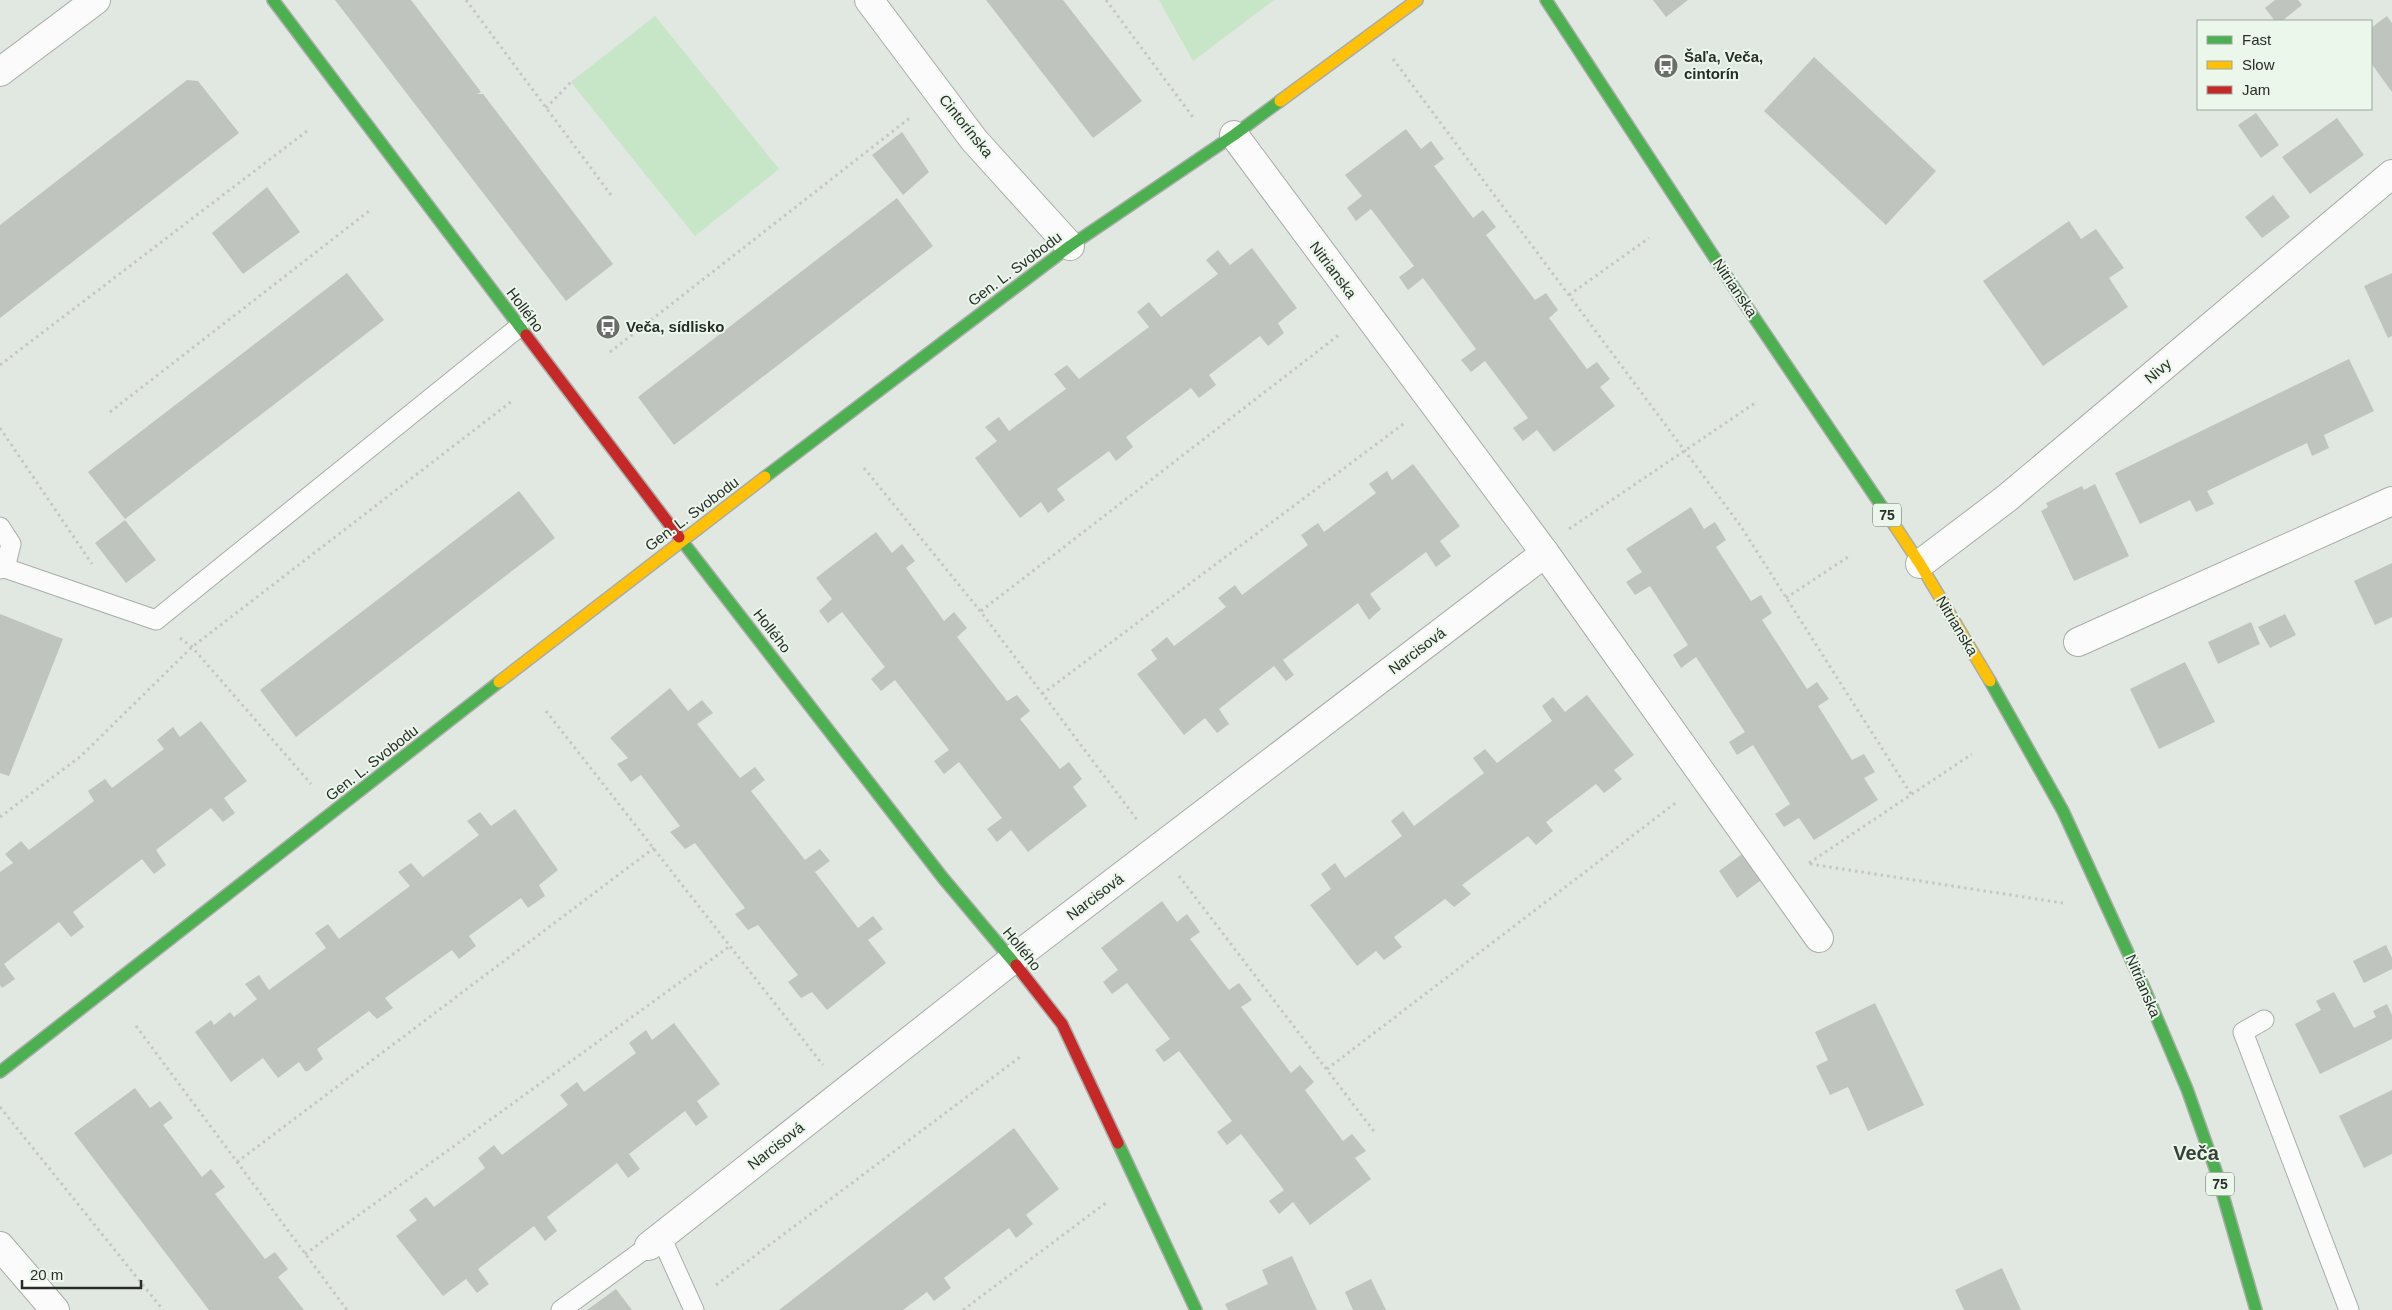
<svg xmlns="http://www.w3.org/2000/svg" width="2392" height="1310" font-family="Arial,sans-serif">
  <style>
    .green { fill: #c7e5c7 }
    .building { fill: #bfc4bf }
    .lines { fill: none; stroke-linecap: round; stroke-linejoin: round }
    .lane-casing { stroke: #a8ada8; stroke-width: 21 }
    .street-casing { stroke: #a8ada8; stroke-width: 30 }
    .fast-casing { stroke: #a8ada8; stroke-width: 14 }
    .slow-casing { stroke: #a8ada8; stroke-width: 14 }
    .jam-casing { stroke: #a8ada8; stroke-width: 14 }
    .path { stroke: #c5c7c5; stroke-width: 3; stroke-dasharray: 2.5 4; stroke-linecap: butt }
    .lane { stroke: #fafbfa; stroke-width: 19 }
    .street { stroke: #fafbfa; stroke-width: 28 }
    .fast { stroke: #4caf50; stroke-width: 11 }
    .slow { stroke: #ffc107; stroke-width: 11 }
    .jam { stroke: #c62828; stroke-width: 11 }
    .labels { text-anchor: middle; stroke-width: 4; stroke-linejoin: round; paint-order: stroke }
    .shield { fill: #ebf7eb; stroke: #636a63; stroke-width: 1 }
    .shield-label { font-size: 14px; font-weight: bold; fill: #292d29 }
    .poi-label { font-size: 15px; font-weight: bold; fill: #292d29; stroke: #ebf7eb; text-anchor: start }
    .street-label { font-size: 15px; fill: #292d29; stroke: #ebf7eb }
    .district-label { font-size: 20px; font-weight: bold; fill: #374137; stroke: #ebf7eb }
  </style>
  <rect width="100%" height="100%" fill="#e1e7e1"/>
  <!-- green -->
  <g class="green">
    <path d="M1159,0H1274L1193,61Z"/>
    <path d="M655,16L779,169L695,236L571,82Z"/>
  </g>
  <!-- building -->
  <g class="building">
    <path d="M335,0H411L481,92L477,94H483L613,264L566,301Z"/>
    <path d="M986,0H1063L1142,101L1093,138Z"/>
    <path d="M1653,0H1688L1666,17Z"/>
    <path d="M2275,0H2298L2302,5L2282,21H2275L2265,8Z"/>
    <path d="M2387,16L2392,23V92L2371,63V28Z"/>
    <path d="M1814,57L1936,171L1886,225L1764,111Z"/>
    <path d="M187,80L198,81L239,133L0,318V225Z"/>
    <path d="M2256,113L2279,145L2261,158L2238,125Z"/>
    <path d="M2337,118L2364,155L2310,194L2282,157Z"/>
    <path d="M1406,129L1421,149L1431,141L1444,159L1434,166L1473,218L1483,210L1496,227L1486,235L1535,300L1546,293L1558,310L1549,318L1587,369L1597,362L1610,379L1600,387L1615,406L1554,452L1537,430L1523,441L1513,428L1528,418L1485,361L1471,372L1461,360L1476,349L1423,278L1408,290L1399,277L1414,266L1371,209L1356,221L1347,208L1362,196L1345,175Z"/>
    <path d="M902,132L929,172L903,195L872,155Z"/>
    <path d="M267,187L300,232L243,274L212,233Z"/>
    <path d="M2273,195L2290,217L2262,238L2245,217Z"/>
    <path d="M897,198L933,246L674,445L638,397Z"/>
    <path d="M2069,221L2081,239L2096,229L2124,268L2109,278L2128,307L2043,366L1983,281Z"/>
    <path d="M1252,248L1297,308L1278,323L1284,333L1268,346L1260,336L1209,375L1216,385L1199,398L1191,388L1126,437L1133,447L1116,461L1109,451L1057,489L1065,500L1048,513L1041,502L1020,518L975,458L997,441L985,427L999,417L1009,431L1066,389L1054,374L1067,365L1079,379L1149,327L1137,312L1149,302L1161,317L1218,274L1206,260L1218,250L1230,265Z"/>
    <path d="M347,273L384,320L125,519L88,472Z"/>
    <path d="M2392,273V336L2388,338L2364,286Z"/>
    <path d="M2349,359L2374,411L2324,435L2329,448L2312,456L2307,443L2207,491L2214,504L2196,512L2190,500L2140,524L2115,473Z"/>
    <path d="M1413,464L1460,526L1440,541L1451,556L1436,567L1426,552L1370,594L1381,609L1369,620L1358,603L1283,660L1294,675L1286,681L1274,666L1219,709L1229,724L1217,733L1205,718L1184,735L1137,674L1157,659L1151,650L1167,637L1174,646L1226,607L1218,598L1235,585L1242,595L1308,545L1301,535L1318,523L1324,532L1376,493L1369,484L1387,471L1392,480Z"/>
    <path d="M2095,484L2129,556L2074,581L2041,511L2048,507L2046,503L2082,486L2084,490Z"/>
    <path d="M519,491L555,538L296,737L260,690Z"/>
    <path d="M1691,507L1704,529L1715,522L1726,540L1716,547L1751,601L1761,595L1772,613L1762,620L1807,689L1817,682L1829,699L1818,706L1852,760L1864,754L1875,772L1864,778L1878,800L1814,840L1799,818L1784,827L1775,814L1790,804L1753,745L1737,755L1729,742L1745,732L1696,657L1681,668L1673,655L1688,645L1650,586L1635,595L1626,582L1642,572L1626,549Z"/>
    <path d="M125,520L156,560L126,583L95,543Z"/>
    <path d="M876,532L892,553L902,544L915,561L906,568L944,621L954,612L967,628L957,637L1007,701L1017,695L1030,711L1020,719L1060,769L1069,762L1082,779L1073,787L1087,806L1028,852L1011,830L997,842L987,829L1002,818L959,762L944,774L934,761L949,750L895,680L881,691L871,679L885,667L842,612L828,623L819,611L832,599L816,578Z"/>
    <path d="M2392,563V617L2375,625L2354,581Z"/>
    <path d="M0,614L63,639L9,776L0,773Z"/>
    <path d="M2285,614L2296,635L2270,648L2258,627Z"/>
    <path d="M2251,622L2260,644L2218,664L2208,642Z"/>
    <path d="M2185,662L2215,722L2159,749L2130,689Z"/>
    <path d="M670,688L688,711L702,700L713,713L697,724L740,778L755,767L765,780L751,791L805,860L820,849L830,861L815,872L858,928L873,916L883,929L868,940L886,963L827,1010L812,992L801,998L788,982L798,975L758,925L748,930L735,914L745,908L695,843L685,849L670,832L680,826L641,775L631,782L617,764L628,758L610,738Z"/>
    <path d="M1587,695L1634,755L1614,770L1622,779L1604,793L1596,784L1546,822L1553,831L1536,845L1528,836L1462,885L1471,894L1454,907L1445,899L1394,937L1402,947L1384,960L1376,951L1357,966L1310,905L1331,889L1321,874L1335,863L1345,878L1402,836L1391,821L1403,811L1414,826L1484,773L1473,758L1480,753L1485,749L1497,763L1552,721L1542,706L1553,697L1565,712Z"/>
    <path d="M201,721L247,781L224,798L235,813L223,822L211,808L156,850L166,865L154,874L142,859L73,912L84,927L71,937L59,922L4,964L15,979L2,988L0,985V872L13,863L5,854L21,841L29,850L94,801L88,791L105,779L112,788L164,749L157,740L173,727L180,737Z"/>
    <path d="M515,809L558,870L539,885L545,896L528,908L521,898L469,936L476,946L459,959L452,950L385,998L393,1008L377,1019L369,1011L317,1049L323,1059L308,1071H305L299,1062L278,1078L263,1058L231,1082L195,1032L211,1020L214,1025L230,1012L234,1017L257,999L245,984L259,975L269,990L326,948L315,933L328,924L339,939L410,886L398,872L411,863L423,877L479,835L467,821L480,812L491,826Z"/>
    <path d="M1749,849L1768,875L1737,898L1719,871Z"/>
    <path d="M1162,901L1177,922L1187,914L1200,932L1190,939L1229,990L1239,983L1252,1000L1241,1007L1291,1073L1300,1065L1314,1082L1305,1090L1343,1141L1352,1134L1366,1151L1355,1158L1371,1179L1310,1225L1293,1202L1279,1214L1269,1201L1284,1190L1241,1134L1227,1145L1217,1132L1232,1121L1179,1051L1164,1062L1155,1050L1170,1039L1127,983L1112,994L1103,982L1118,970L1101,948Z"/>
    <path d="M2386,945L2392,958V969L2364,983L2353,961Z"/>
    <path d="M2334,992L2354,1028L2376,1017L2373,1011L2387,1004L2392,1015V1039L2320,1074L2295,1024L2321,1010L2316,1001Z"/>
    <path d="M1875,1003L1924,1105L1868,1131L1848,1087L1830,1095L1816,1066L1828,1060L1815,1032Z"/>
    <path d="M674,1023L720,1084L697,1101L708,1117L696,1126L685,1111L629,1154L640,1169L628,1178L617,1163L547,1217L557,1231L545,1241L534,1226L478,1269L489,1284L477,1293L466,1279L443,1296L396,1236L417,1220L409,1210L426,1197L434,1207L485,1168L478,1158L494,1145L502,1155L568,1105L560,1095L577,1082L584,1092L636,1053L629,1043L646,1030L652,1040Z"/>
    <path d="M135,1088L150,1108L160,1101L173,1118L163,1125L202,1177L211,1169L225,1187L215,1194L265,1259L275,1252L288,1269L278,1277L304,1310H209L74,1133Z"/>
    <path d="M2392,1090V1154L2364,1168L2339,1116Z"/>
    <path d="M1014,1128L1059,1189L1026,1215L1033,1224L1016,1238L1009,1228L944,1278L951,1288L934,1301L927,1292L903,1310H779Z"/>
    <path d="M1292,1256L1317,1310H1228L1225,1304L1268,1284L1262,1270Z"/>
    <path d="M2002,1268L2021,1310H1964L1955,1290Z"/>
    <path d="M1371,1279L1386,1310H1353L1345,1292Z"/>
    <path d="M616,1289L632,1310H587Z"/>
  </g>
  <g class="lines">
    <defs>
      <g id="lane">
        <path d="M0,527L11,544L5,568"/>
        <path d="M0,569L5,568L156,620L519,327"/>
        <path d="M2264,1020L2243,1032L2349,1310"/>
        <path d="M661,1237L694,1310"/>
        <path d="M561,1310L649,1246"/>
      </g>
      <g id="street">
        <path d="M869,0L974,140L1070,246"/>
        <path d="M0,72L96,0"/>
        <path d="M1234,135L1545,553L1819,938"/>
        <path d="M1920,564L2007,498L2392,174"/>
        <path d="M2078,642L2392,501"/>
        <path d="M0,1246L55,1310"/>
        <path d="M649,1246L1012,960L1545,553"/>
      </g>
      <g id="fast">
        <path d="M273,0L526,335"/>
        <path d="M1546,0L1737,292L1895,526"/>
        <path d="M765,477L1070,246L1234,135L1280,101"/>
        <path d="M679,537L943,878L1016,965"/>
        <path d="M1990,681L2063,811L2145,990L2187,1089L2216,1171L2256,1310"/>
        <path d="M0,1072L499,682"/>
        <path d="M1118,1143L1196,1310"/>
      </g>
      <g id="slow">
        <path d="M1280,101L1417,0"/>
        <path d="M1895,526L1920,564L1990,681"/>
        <path d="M499,682L765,477"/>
      </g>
      <g id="jam">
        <path d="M526,335L679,537"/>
        <path d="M1016,965L1062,1024L1118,1143"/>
      </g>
    </defs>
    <!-- lane casing -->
    <use href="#lane" class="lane-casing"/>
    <!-- street casing -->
    <use href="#street" class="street-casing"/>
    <!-- fast casing -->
    <use href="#fast" class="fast-casing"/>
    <!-- slow casing -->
    <use href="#slow" class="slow-casing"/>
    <!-- jam casing -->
    <use href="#jam" class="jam-casing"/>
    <!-- path -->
    <g class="path">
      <path d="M466,0L611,195"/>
      <path d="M1106,0L1195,120"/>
      <path d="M1393,59L1740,525L1911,794"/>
      <path d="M546,108L571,82"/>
      <path d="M1569,295L1649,238"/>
      <path d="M610,352L911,117"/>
      <path d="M0,365L307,131"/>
      <path d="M110,412L369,211"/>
      <path d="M0,428L92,564"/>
      <path d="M864,468L981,612L1138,821"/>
      <path d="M1569,529L1755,403"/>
      <path d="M1786,598L1851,555"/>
      <path d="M981,611L1340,334"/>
      <path d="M180,638L192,647L311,784"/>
      <path d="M1042,694L1406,422"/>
      <path d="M546,711L823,1065"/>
      <path d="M0,817L81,756L192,647L512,401"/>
      <path d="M1809,863L1972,754"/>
      <path d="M1810,864L2063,903"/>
      <path d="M1179,876L1376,1134"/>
      <path d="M136,1026L347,1310"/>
      <path d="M1327,1069L1678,801"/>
      <path d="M0,1107L163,1310"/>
      <path d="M237,1162L654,848"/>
      <path d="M305,1254L730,946"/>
      <path d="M716,1285L1020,1057"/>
      <path d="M963,1310L1107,1202"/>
    </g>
    <!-- lane -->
    <use href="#lane" class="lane"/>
    <!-- street -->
    <use href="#street" class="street"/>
    <!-- fast -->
    <use href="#fast" class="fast"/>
    <!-- slow -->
    <use href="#slow" class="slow"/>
    <!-- jam -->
    <use href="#jam" class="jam"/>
  </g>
  <!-- icons -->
  <defs>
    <symbol id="bus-disc" viewBox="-11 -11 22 22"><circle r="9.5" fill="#696e69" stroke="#ebf7eb"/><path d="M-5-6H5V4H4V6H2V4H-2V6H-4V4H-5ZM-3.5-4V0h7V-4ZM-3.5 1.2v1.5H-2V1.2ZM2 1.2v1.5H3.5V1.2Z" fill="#fff"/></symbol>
  </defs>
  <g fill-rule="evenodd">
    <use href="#bus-disc" x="1652" y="52" width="28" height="28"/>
    <use href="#bus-disc" x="594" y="313" width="28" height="28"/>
  </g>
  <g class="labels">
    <!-- shield labels -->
    <g class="shield">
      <rect x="1873" y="503.5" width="28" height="23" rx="4"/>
      <rect x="2206" y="1172.5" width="28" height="23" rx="4"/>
    </g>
    <g class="shield-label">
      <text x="1887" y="520">75</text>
      <text x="2220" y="1189">75</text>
    </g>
    <!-- poi labels -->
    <g class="poi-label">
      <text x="1684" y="62">Šaľa, Veča,<tspan x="1684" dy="17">cintorín</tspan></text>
      <text x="626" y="332">Veča, sídlisko</text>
    </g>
    <!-- street labels -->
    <g class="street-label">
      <text transform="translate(966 126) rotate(51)" y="5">Cintorínska</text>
      <text transform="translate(1015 269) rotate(-37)" y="5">Gen. L. Svobodu</text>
      <text transform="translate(1333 270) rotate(53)" y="5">Nitrianska</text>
      <text transform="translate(1735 288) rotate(56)" y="5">Nitrianska</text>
      <text transform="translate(525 310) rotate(53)" y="5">Hollého</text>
      <text transform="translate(2158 371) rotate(-40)" y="5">Nivy</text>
      <text transform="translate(692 514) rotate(-37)" y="5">Gen. L. Svobodu</text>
      <text transform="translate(1957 626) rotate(59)" y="5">Nitrianska</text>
      <text transform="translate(772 631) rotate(52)" y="5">Hollého</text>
      <text transform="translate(1417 651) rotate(-37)" y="5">Narcisová</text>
      <text transform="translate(372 763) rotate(-38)" y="5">Gen. L. Svobodu</text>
      <text transform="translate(1095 897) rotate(-37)" y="5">Narcisová</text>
      <text transform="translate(1022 949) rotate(51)" y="5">Hollého</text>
      <text transform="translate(2143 986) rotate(67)" y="5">Nitrianska</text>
      <text transform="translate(776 1146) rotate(-38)" y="5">Narcisová</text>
    </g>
    <!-- district labels -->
    <g class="district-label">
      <text x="2196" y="1160">Veča</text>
    </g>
  </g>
  <!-- legend -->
  <rect x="2197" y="20" width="175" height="90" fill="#ebf7eb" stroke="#9da69d"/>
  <rect x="2207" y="36" width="25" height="8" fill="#4caf50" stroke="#9da69d"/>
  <text x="2242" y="45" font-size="15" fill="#292d29">Fast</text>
  <rect x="2207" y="61" width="25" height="8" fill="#ffc107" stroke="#9da69d"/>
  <text x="2242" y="70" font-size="15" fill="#292d29">Slow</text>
  <rect x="2207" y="86" width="25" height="8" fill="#c62828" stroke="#9da69d"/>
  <text x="2242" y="95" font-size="15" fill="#292d29">Jam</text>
  <!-- scale -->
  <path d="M22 1280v8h119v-8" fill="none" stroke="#292d29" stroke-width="2.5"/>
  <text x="30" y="1280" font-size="15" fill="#292d29" stroke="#ebf7eb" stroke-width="4" paint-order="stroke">20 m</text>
</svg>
